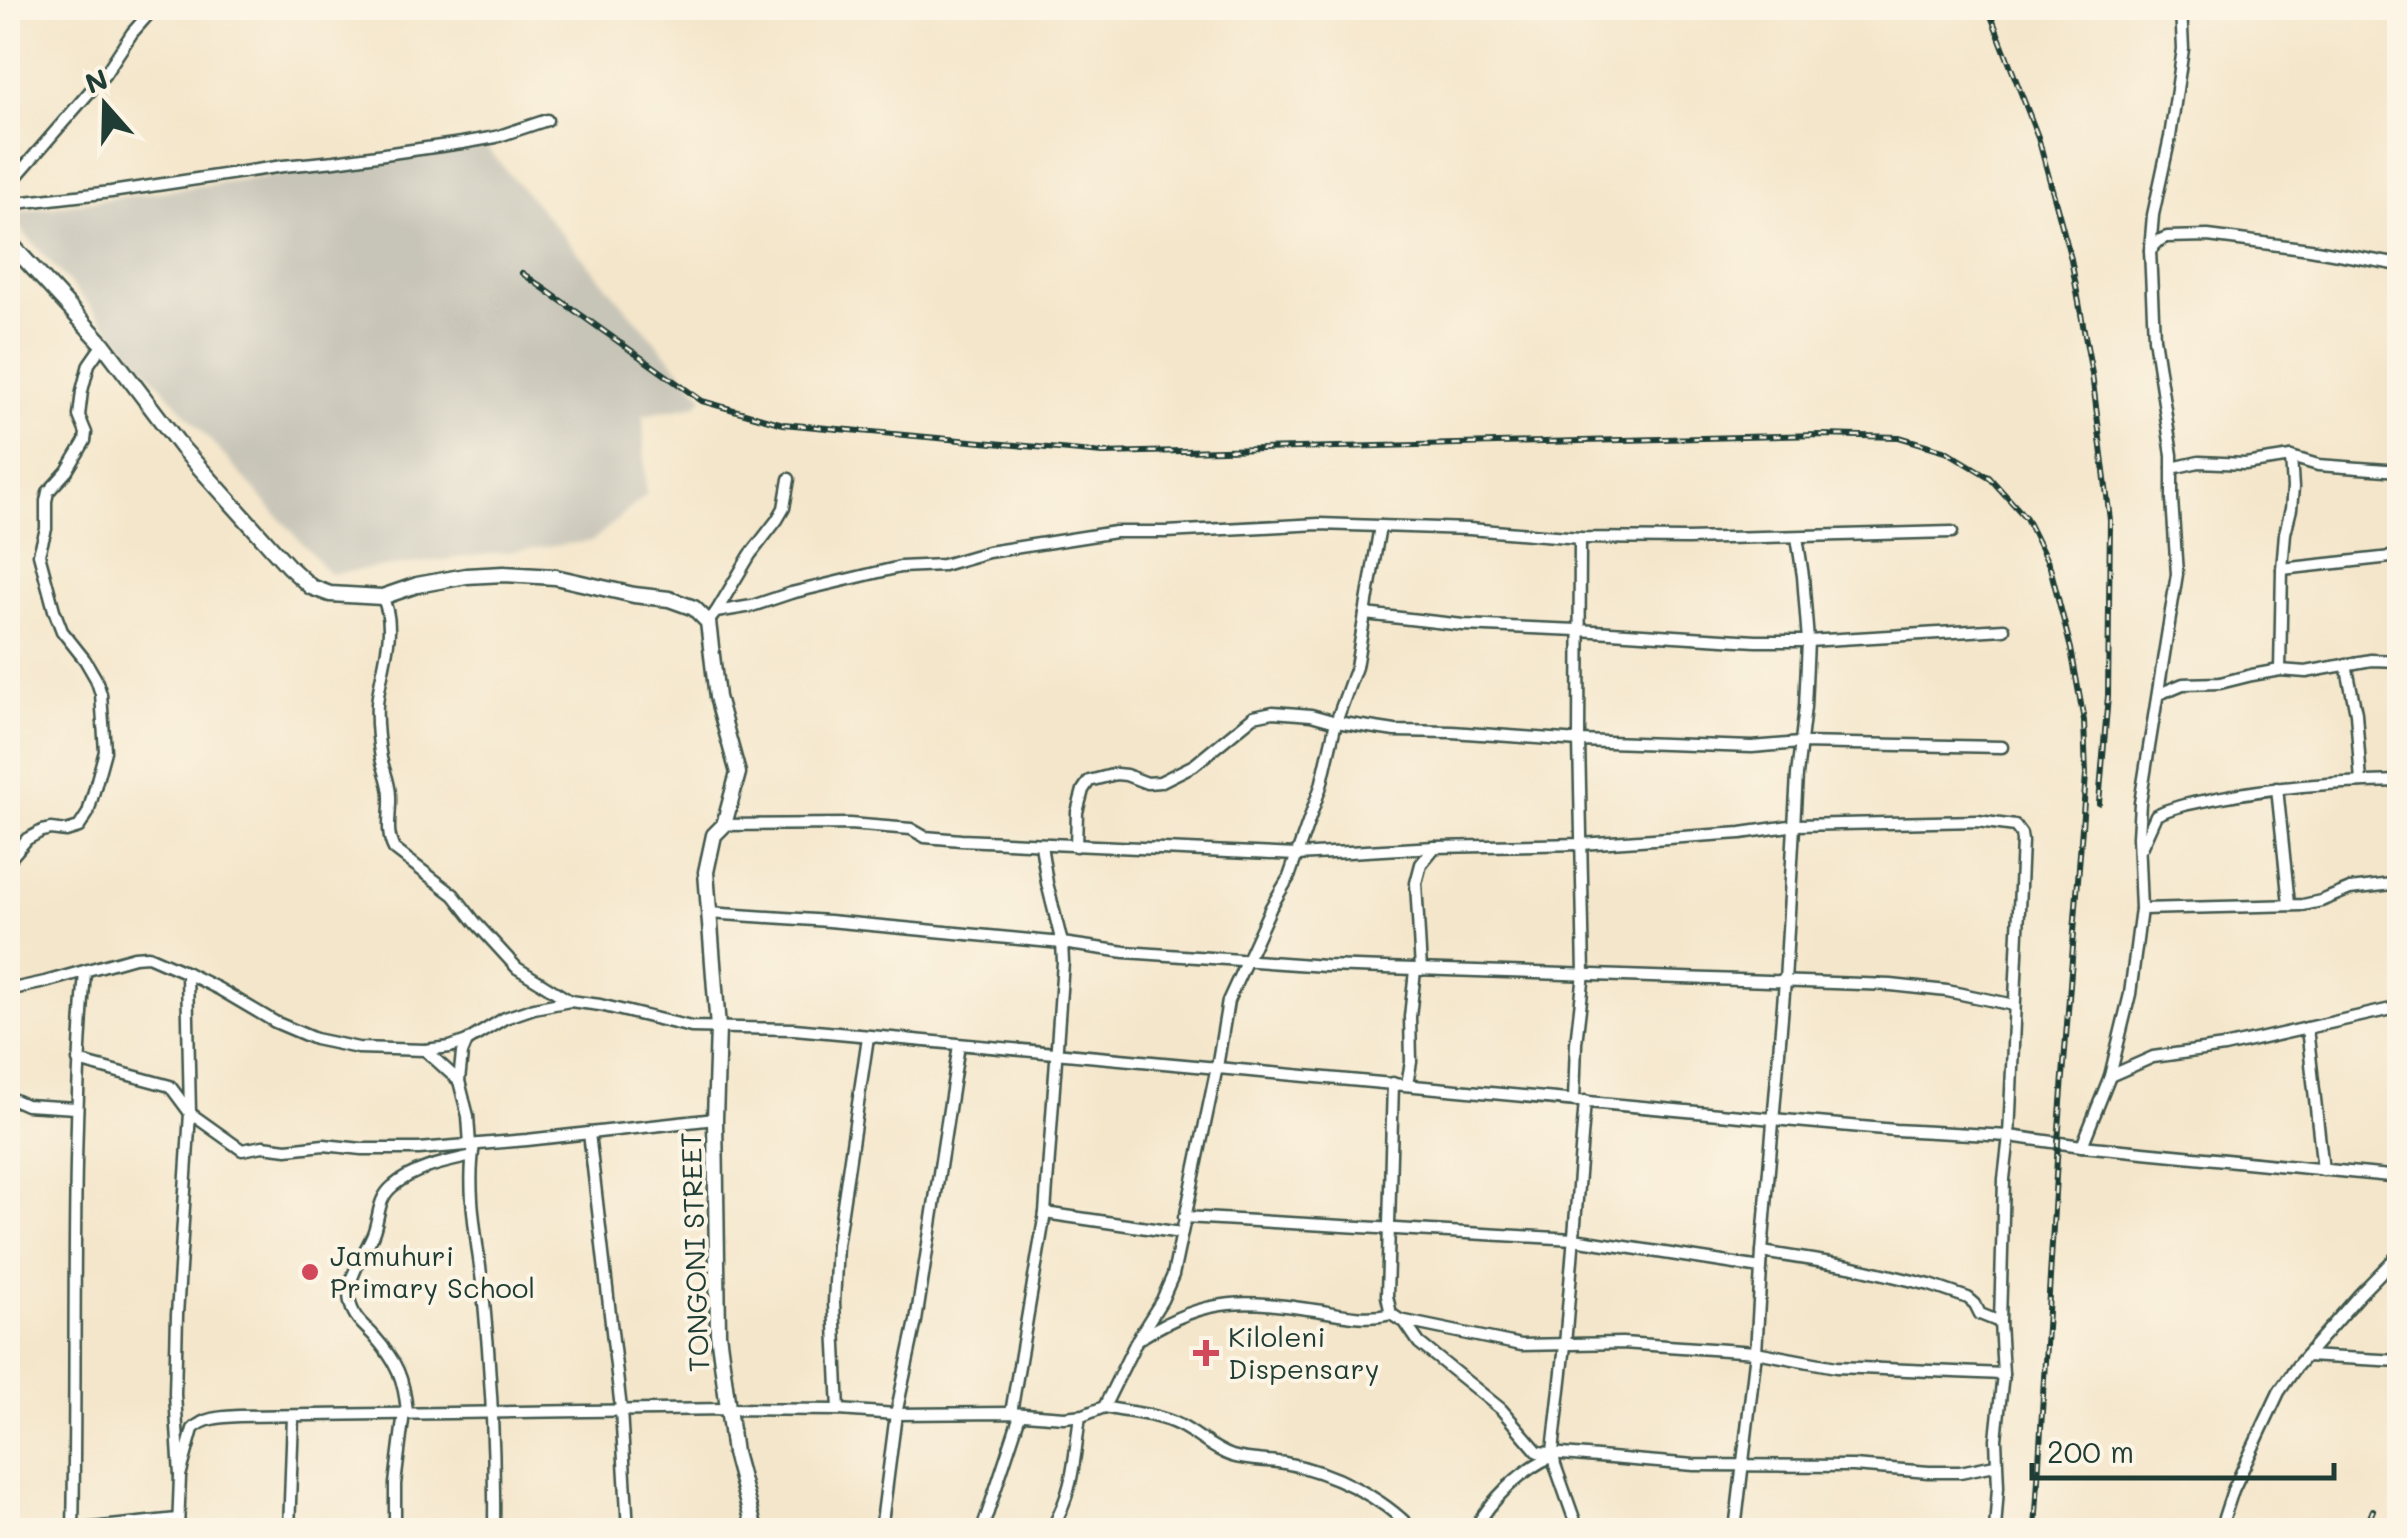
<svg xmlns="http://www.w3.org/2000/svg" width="2407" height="1538" font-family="Mali,sans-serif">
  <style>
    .industrial { fill: #c7c5b8 }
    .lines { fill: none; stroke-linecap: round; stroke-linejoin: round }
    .street-casing { stroke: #3f564b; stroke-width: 15 }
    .secondary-casing { stroke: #3f564b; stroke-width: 19 }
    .street { stroke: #fff; stroke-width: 10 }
    .secondary { stroke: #fff; stroke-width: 14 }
    .rail-casing { stroke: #1f3d34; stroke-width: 6 }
    .rail { stroke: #fcf5e5; stroke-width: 2.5; stroke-dasharray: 8; stroke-linecap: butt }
    .poi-dot { fill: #d1495b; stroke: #fcf5e5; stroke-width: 4 }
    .labels { text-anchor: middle; stroke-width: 8; stroke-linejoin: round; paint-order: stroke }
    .street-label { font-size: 28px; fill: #1f3d34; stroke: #fcf5e5 }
    .poi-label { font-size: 28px; fill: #1f3d34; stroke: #fcf5e5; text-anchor: start }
  </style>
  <rect width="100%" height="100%" fill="#fcf5e5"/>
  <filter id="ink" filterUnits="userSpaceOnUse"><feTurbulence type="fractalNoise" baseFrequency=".01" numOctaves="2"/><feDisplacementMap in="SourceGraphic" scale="20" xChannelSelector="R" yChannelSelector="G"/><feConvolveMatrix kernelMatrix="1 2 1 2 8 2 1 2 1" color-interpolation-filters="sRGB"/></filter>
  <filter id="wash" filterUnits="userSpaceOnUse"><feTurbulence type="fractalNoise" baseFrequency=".0048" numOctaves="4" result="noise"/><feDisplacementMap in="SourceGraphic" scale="40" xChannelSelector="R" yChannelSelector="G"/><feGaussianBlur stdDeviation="2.25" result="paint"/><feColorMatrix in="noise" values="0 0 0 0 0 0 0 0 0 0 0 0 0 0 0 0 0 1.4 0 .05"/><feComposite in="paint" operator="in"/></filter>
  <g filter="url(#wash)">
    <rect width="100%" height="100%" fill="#f4e6cb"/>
    <!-- industrial -->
    <path class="industrial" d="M485,146L703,396L697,405L643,415L646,495L592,541L330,574L8,215V213Z"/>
  </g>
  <g filter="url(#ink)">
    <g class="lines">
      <defs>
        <g id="street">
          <path d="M8,186L105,74L132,33L154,8"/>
          <path d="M8,204L111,192L283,166L335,161L462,143L496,137L547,120"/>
          <path d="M2150,250L2160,240L2167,237L2208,236L2310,249L2400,265"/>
          <path d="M2172,468L2199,462L2245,464L2291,457L2318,465L2400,471"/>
          <path d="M2282,569L2400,556"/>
          <path d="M382,597C399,629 380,670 377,704C376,721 378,741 381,758C384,771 390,783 390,796C391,815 385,832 394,849L454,895L475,922L517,968L570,1001"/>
          <path d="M716,612L750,555L777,520L784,508L789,479"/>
          <path d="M1365,614L1463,625L1578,630L1756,641H1808L2004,629"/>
          <path d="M708,622L716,612L752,606L791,593L900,567L943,565L988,552L1115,532H1166L1319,524L1469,529L1580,538L1687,539L1952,532"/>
          <path d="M2346,664L2356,713L2361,782"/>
          <path d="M2280,670L2282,569L2285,533L2291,509L2293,488L2291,457"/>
          <path d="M2159,694L2183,684L2220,683L2252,675L2280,670L2306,672L2371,660L2400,661"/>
          <path d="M2277,788L2289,904"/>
          <path d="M724,825L849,824L911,829L925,837L961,840L1297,855L1435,847L1581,844L1741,833L1796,825L1978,821L2015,826L2021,834L2022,841L2009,1136L2004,1179L2000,1322L2003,1374L1996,1439L1998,1487L1995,1530"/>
          <path d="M1076,846L1077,812L1083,790L1089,781L1116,774L1126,775L1147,783L1160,782L1194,765L1254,716L1273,712L1311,715L1336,722L1395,731L1452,732L1579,741L1752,747L1800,743L2002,747"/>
          <path d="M2141,848L2156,815C2176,805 2196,803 2217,798C2278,786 2338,782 2400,781"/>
          <path d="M8,861L27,839L42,831L51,829L66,831L79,827L88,813L105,751L101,694L96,679L85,660L62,631L54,610L39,554L46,529V501L48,492L67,471L85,441L86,433L79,416L82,391L89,364L103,344"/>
          <path d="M2141,909L2303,905L2321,901L2350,889L2400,883"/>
          <path d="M708,913L829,921L1062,943L1125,952L1325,966L1891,985L1947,991L2014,1005"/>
          <path d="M1421,970L1416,883L1421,864L1435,847"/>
          <path d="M8,990L45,982L134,957L148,956L187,973L219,989L275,1022L315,1039L358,1048L425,1050L450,1047L467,1041L505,1018L534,1008L570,1001L600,1005L691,1027L794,1029L1773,1119L1895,1130L2009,1136L2082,1146L2400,1177"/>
          <path d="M2307,1028L2323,1170"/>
          <path d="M467,1041L462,1053L459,1081L468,1116L470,1145"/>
          <path d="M425,1050L459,1081"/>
          <path d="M78,1061L170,1086L190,1113L242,1150L263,1146L287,1149L324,1145L362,1149H419L527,1140L715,1119"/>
          <path d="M2110,1076L2153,1057L2224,1047L2400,1007"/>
          <path d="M1393,1083L1387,1296L1391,1314L1400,1320L1521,1345L1622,1343L1756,1352L1836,1367L2003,1374"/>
          <path d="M1407,1084L1411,1062L1410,1017L1415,970"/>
          <path d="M8,1097L26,1105L76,1108"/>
          <path d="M1574,1100L1576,1043L1584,974L1579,741L1580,538"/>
          <path d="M589,1133L621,1409L628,1530"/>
          <path d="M474,1145C466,1193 478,1243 483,1291C491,1371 495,1450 494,1530"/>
          <path d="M2082,1146L2110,1076L2130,994L2141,909L2138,837L2140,803L2177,574L2172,499V455L2154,338L2150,250L2153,215L2170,137L2183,49L2181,8"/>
          <path d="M1045,1213L1181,1233"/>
          <path d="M1184,1217L1574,1239L1761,1268"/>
          <path d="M1762,1252L1850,1266L1930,1285L1968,1298L1975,1304L1980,1314L2000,1322"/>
          <path d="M1404,1321L1419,1343L1501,1409L1538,1452L1694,1465L1853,1466L1929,1472H1960L1995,1465"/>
          <path d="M1142,1337C1210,1295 1246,1300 1322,1311C1345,1315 1368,1320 1391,1314"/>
          <path d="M2306,1356L2400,1361"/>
          <path d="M1104,1407C1129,1413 1155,1413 1179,1425C1197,1434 1212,1449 1232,1456C1248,1461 1268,1460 1285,1463C1331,1472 1381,1496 1413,1530"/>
          <path d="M839,1410L834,1303L837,1245L868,1037"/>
          <path d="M407,1412C404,1378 397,1362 374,1336C368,1329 358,1322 354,1313C339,1286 363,1258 373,1234C380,1216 377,1199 393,1186C414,1168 446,1162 472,1156"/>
          <path d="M1011,1413L1045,1213L1063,962L1062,943L1047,883L1041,845"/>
          <path d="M180,1476L193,1429C205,1417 223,1417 239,1416L727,1409L839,1410L896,1414L1011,1413L1064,1417L1084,1415L1104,1407L1137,1340L1162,1300L1173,1275L1217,1067L1228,1001L1271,907L1289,877L1321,786L1336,722L1356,667L1380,526"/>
          <path d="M73,1530C77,1344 70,1157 85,972"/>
          <path d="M73,1530L177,1519"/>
          <path d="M178,1530L180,1476L175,1394L177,1315L190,1113L187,973"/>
          <path d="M289,1530L293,1416"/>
          <path d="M395,1530V1484L404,1412"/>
          <path d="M881,1530L896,1414L916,1321L959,1045"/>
          <path d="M982,1530L1020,1415"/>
          <path d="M1051,1530C1074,1491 1074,1459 1080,1416"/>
          <path d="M1474,1530C1491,1500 1520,1470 1553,1456"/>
          <path d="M1578,1530L1555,1465L1553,1451L1565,1345L1585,1101"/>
          <path d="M1735,1530L1756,1352L1762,1252L1785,981L1797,775L1805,707L1808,641L1803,576L1797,537"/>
          <path d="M2220,1530L2233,1490L2279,1392L2297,1366L2360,1294L2400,1253"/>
        </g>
        <path id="secondary" d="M8,241L103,344L182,448L288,566L311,587L330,594L382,597L417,585L466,576L504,574L555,577L634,595L669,599L694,608L708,622L717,697L738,773L724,825L714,835L706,872L718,1028L715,1119L718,1333L734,1453L755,1530"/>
      </defs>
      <!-- street casing -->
      <use href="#street" class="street-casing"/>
      <!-- secondary casing -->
      <use href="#secondary" class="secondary-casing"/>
      <!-- street -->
      <use href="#street" class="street"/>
      <!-- secondary -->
      <use href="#secondary" class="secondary"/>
      <defs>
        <g id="rail">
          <path d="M1988,8L2038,137L2071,259L2092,374L2110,520L2108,696L2099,803"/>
          <path d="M522,273L702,401L783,424L1103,453L1821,435L1899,437L1946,451L1989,477L2026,518L2050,567L2071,649L2084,721L2086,775L2058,1142L2035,1530"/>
          <path d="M2365,1530L2373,1510"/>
        </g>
      </defs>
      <!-- rail casing -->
      <use href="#rail" class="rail-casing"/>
      <!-- rail -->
      <use href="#rail" class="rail"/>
    </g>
  </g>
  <!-- markers -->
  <g class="poi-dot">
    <circle cx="310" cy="1272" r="10"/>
    <path d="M1201 1338h10v10h10v10h-10v10h-10v-10h-10v-10h10z"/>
  </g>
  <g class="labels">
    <!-- street labels -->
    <g class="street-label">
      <text transform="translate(695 1252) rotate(-92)" y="10">TONGONI STREET</text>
    </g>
    <!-- poi labels -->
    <g class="poi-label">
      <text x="330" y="1266">Jamuhuri<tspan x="330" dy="32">Primary School</tspan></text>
      <text x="1228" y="1347">Kiloleni<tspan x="1228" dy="32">Dispensary</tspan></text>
    </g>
  </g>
  <!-- margin -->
  <rect width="2407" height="1538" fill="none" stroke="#fcf5e5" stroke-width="40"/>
  <!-- north arrow -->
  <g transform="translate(105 105) rotate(340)" stroke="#fcf5e5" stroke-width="8" paint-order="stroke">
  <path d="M0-8L18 38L0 25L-18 38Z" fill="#1f3d34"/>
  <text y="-15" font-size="28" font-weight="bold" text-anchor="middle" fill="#1f3d34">N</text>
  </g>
  <!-- scale -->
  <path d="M2032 1463v15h302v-15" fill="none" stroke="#1f3d34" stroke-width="5"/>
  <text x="2047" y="1463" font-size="30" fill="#1f3d34" stroke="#fcf5e5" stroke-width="8" paint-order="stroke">200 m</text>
</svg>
